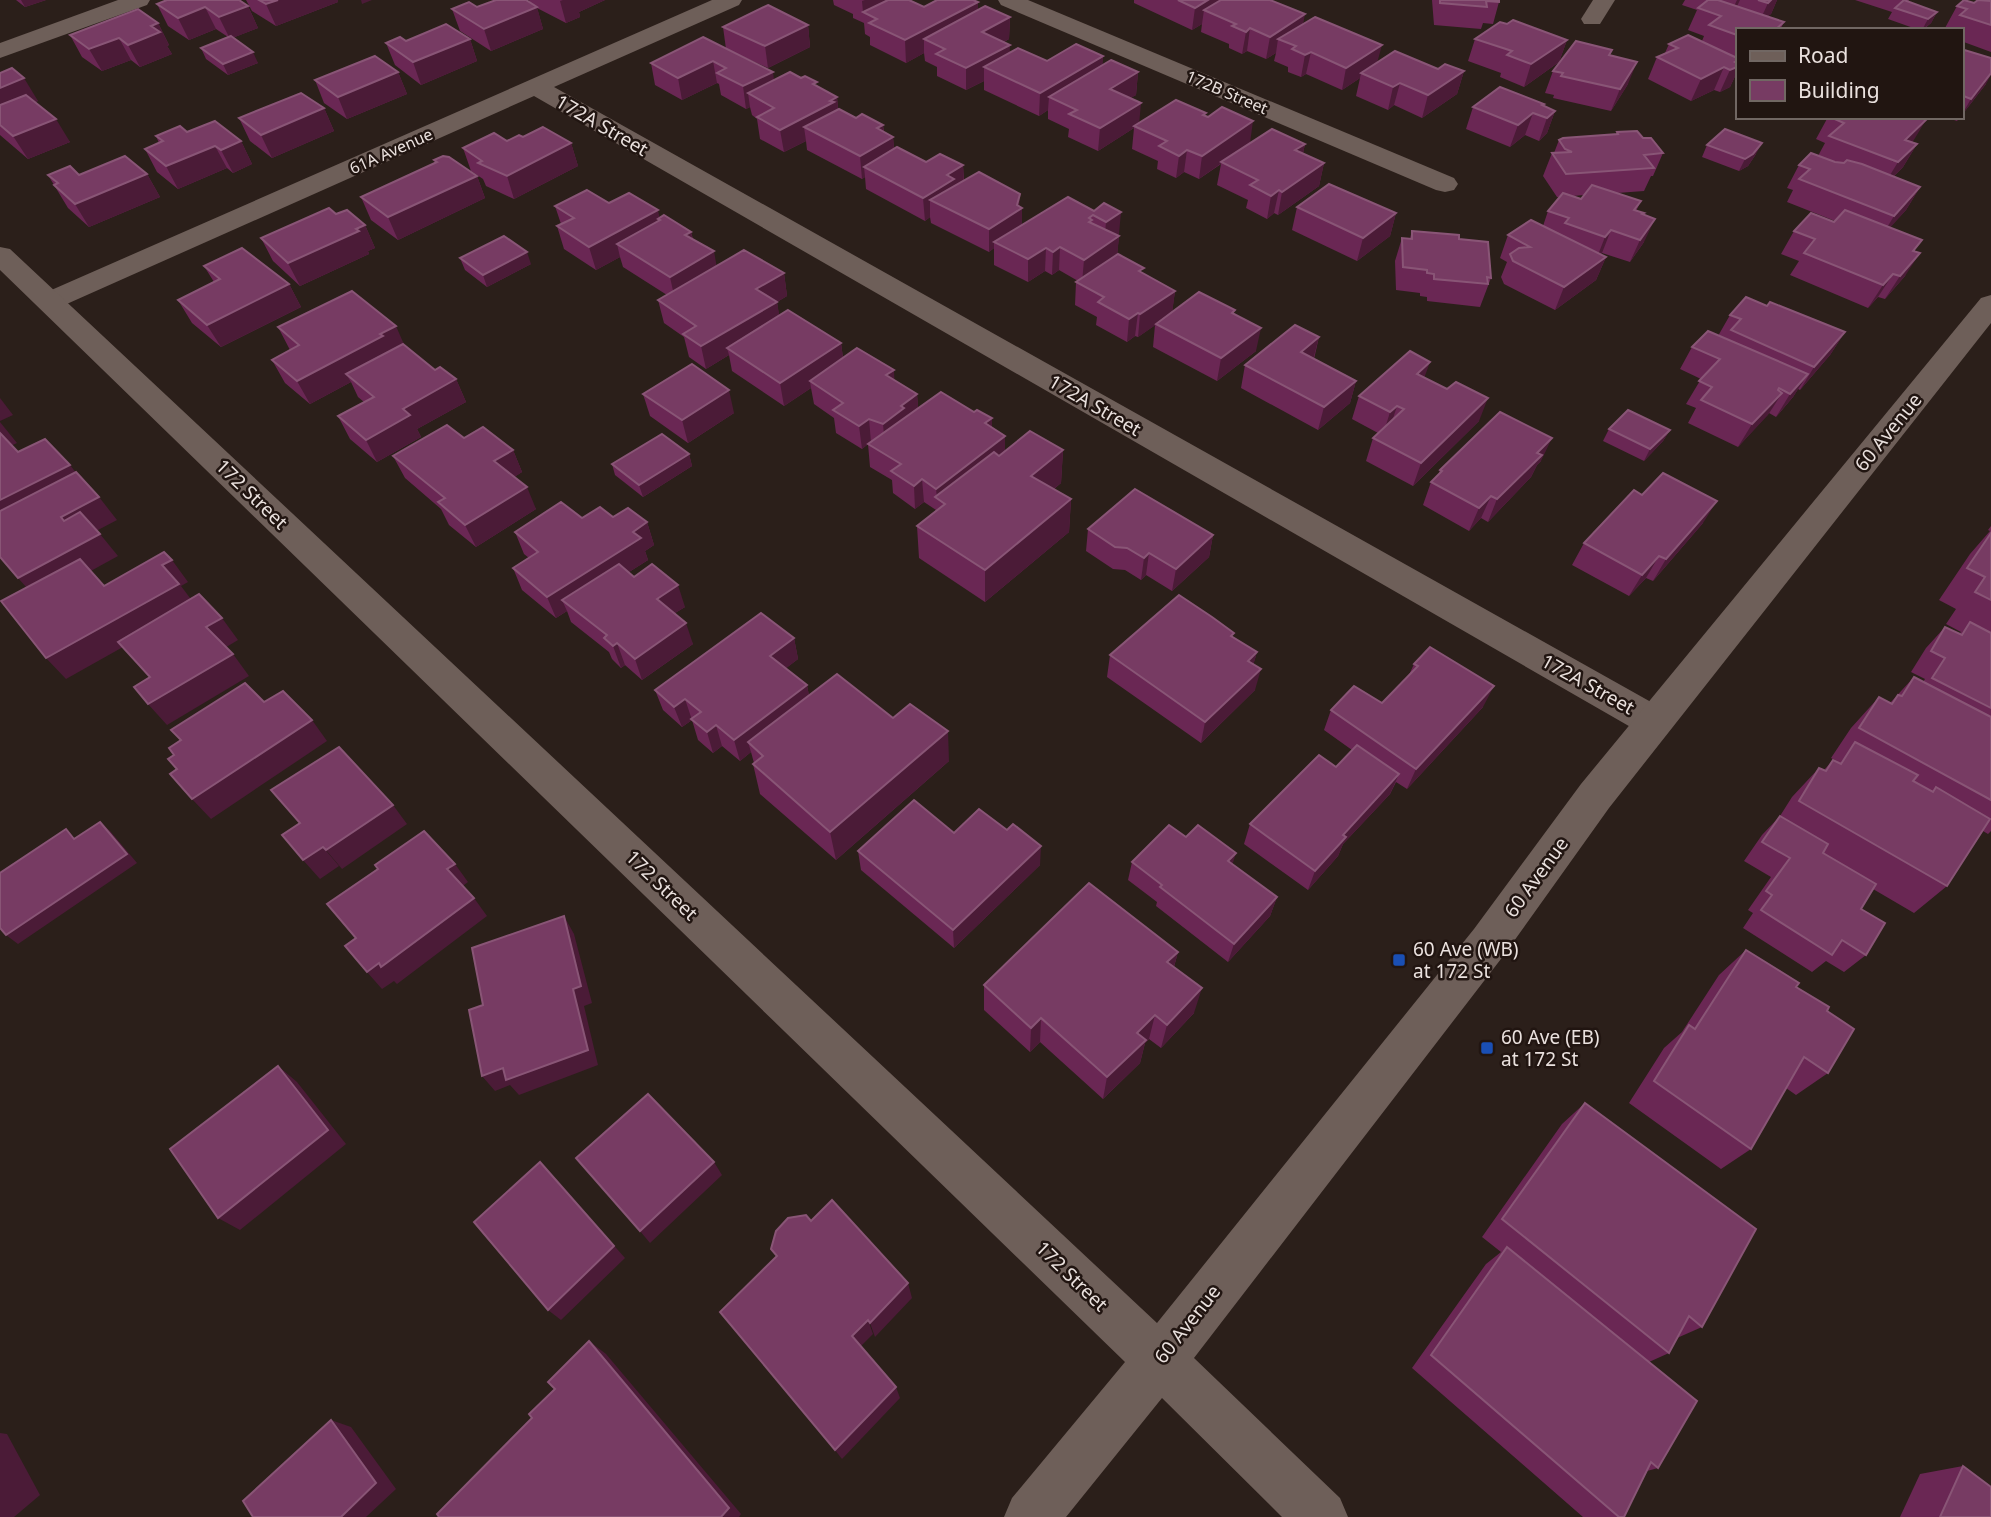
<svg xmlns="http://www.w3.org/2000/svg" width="1991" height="1517" font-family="'Noto Sans',sans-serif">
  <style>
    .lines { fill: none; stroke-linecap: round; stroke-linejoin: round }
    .minor { fill: #6e5f59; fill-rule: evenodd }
    .tertiary { fill: #6e5f59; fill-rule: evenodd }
    .wall { fill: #6a2754; fill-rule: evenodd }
    .shaded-wall { fill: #4b1b37 }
    .building { fill: #773b63; stroke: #895576; stroke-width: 2 }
    .transit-dot { fill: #1a4fb4; stroke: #211511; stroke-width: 2.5 }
    .labels { text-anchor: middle; stroke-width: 5; stroke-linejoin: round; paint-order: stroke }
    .far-street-label { font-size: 16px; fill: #eae1de; stroke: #211511 }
    .street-label { font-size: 19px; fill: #eae1de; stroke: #211511 }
    .poi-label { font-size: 19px; fill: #eae1de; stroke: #211511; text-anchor: start }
  </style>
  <rect width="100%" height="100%" fill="#2b1f1a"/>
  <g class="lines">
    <!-- minor -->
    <g class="minor">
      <path d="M118,0H150L147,5L0,58V43Z"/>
      <path d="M712,0H742L739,5L554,87L1667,711L1673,722L1667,733L1654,737L1641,733L534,96L60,307L50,310L40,307L36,301L40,295Z"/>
      <path d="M998,0H1028L1454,178L1458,184L1454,190L1445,192L1436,190L1001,5Z"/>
      <path d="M1593,0H1615L1600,24H1584L1581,19Z"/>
    </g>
    <!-- tertiary -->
    <path class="tertiary" d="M0,247L10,249L1157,1323L1474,929L1581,784L1981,298L1991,295V323L1609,808L1504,955L1194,1358L1340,1498L1348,1517H1282L1162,1398L1066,1517H1004L1012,1498L1125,1362L0,270Z"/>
  </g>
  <!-- wall -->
  <g class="wall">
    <path d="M16,0H46L25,7Z"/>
    <path d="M246,0H338V2L276,26L252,11Z"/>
    <path d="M529,0H605L579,12L580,17L566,23L537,8L543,29L491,51L460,31L452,9L530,3Z"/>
    <path d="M833,0H909L924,7L978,10L1010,17L1009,39L1004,42L1010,52L1047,61L1103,56L1102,65L1138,72L1136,95L1130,98L1139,123L1206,116L1250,143L1305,144L1303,153L1324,163L1319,186L1278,215L1274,213L1267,219L1246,208L1248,200L1217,185L1221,164L1199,179L1184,172L1176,178L1157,169L1158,161L1132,149L1134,128L1098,151L1068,137L1069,129L1048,119V110L1039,116L984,90V81L966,90L937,76V67L925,61L924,53L906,63L870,45V37L865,34L864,23L853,18V14L834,5Z"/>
    <path d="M1134,0H1270L1303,24L1377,62L1464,71L1457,94L1422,118L1394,105L1388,110L1356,96L1360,78L1342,90L1306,74L1301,77L1288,72V67L1274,61L1276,53L1266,59L1247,51L1242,54L1229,48V44L1201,32L1202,24L1192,30L1134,3Z"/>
    <path d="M1432,0H1499V2L1493,24L1483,23L1481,29L1434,25Z"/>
    <path d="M1685,0H1777L1771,14L1768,16L1784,22L1780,30H1737V72L1730,87L1720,92L1714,90L1691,101L1648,79L1657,57L1665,53L1669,44L1702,41L1704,36L1688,30L1697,10L1682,5Z"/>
    <path d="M1855,0H1909L1908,2L1937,12L1931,23L1923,30H1919L1888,19L1892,12Z"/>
    <path d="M1991,1V52L1961,41V30H1950L1945,28L1957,6Z"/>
    <path d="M157,4L248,6L258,28L232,38L258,63L228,75L206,59L201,48L228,37L216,29L189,40L168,26Z"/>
    <path d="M158,23L169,45L167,46L172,54L140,67L131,60L102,71L82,57L70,35Z"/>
    <path d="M1507,24L1567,40L1559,62L1524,87L1500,77L1501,73L1468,61L1475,39Z"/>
    <path d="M808,25L810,47L768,68L726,49L723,27Z"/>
    <path d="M703,37L774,80L818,87L837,97L838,109L856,118L883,125L884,132L893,137L894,149L926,162L963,165L964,181L1022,208V225L1094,211L1104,203L1119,234L1117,235L1119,236L1117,255L1144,274L1175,291L1172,312L1234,314L1256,351L1217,381L1153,347L1155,325L1138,337L1135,336L1127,342L1096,325L1097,317L1075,305L1076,282L1078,281L1059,270L1052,275L1045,271L1028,282L994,265V248L989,252L931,223L930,217L925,221L866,189L865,177L862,179L807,150L806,141L784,152L760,139L757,119L752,115L750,107L746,109L721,95L719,84L717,83L682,100L655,85L651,63Z"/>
    <path d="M470,39L477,61L421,85L395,65L386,43L406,41Z"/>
    <path d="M1961,49L1986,84L1961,116Z"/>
    <path d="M1612,50L1610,55L1628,84L1611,111L1553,98L1554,95L1545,93L1553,71Z"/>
    <path d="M398,72L407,94L347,119L324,103L315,80Z"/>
    <path d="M0,73L38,101L35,102L70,142L28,159L0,135Z"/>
    <path d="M1544,104L1543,106L1555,111L1547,133L1539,141L1525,135L1510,147L1466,129L1473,107Z"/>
    <path d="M324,108L334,131L272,158L250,141L239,118Z"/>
    <path d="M1828,117L1917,144L1903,167L1894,176L1920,187L1906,210L1890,227L1915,251L1905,276L1885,299L1878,297L1868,308L1790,275L1799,261L1781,254L1794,231L1834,222L1835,221L1787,202L1793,190L1787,188L1799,165L1818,156L1825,143L1816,139Z"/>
    <path d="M1945,117H1960L1957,121Z"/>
    <path d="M187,132L241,141L252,164L233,173L227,168L178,189L157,172L145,149L159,143L156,136Z"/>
    <path d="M1617,132L1643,138L1663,153L1653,176H1651L1644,191L1617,193L1641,201L1636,211L1643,215L1644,242L1630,262L1602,253L1600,254L1606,257L1596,280L1555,310L1504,284L1501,277L1507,262L1500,258L1508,235L1543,226L1548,211L1560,197H1557L1543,176L1552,153H1554L1559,140L1616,134ZM1584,195L1581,199L1573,196Z"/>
    <path d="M523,137L571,143L578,166L514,199L486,186L483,179L471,171L463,148Z"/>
    <path d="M1707,145L1756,154L1748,166L1739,171L1702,157Z"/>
    <path d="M434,160L477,176L485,198L398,240L371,220L361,197L435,163Z"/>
    <path d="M147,174L160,197L89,227L68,208L48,175Z"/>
    <path d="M609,203L659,218L691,232L693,239L717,266L784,273L787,296L777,302L779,316L841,343L843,358L894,380L917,394L918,408L974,412L992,418V427L1005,451L1063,450L1061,483L1054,489L1071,499L1069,532L985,602L919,558L917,526L936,510L924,502L915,509L893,493L892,480L870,467L868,444L862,449L836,433L834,418L814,404L811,388L784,406L732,371L729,355L706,369L689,357L684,337L664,323L658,300L667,295L623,267L620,257L596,270L564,249L557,226L561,224L555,206Z"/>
    <path d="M1297,207L1396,213L1390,236L1357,261L1292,230Z"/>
    <path d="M365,225L375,248L368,251L369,254L300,286L273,261L261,238Z"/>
    <path d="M1412,231L1459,239L1491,278L1480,307L1427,301V297L1420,296V293L1396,290L1395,261L1402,238H1410Z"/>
    <path d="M460,258L531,264L487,287L465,270Z"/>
    <path d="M204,266L289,284L301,307L221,347L192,323L178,300L214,282Z"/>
    <path d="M1767,306L1845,332L1830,355L1800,390L1798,389L1793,397L1776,417L1769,413L1738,447L1688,423L1696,408L1686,404L1701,379L1680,369L1692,347L1718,336L1730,315Z"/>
    <path d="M278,327L405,346L435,370L456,379L466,402L417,429L421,437L377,462L350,439L338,416L364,402L358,397L351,382L310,404L285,383L272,360L290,350Z"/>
    <path d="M1319,337L1314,359L1356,381L1350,403L1318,430L1241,388L1245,365Z"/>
    <path d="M1425,378L1479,421L1413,486L1366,461L1373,438L1378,433L1352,419L1359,396Z"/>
    <path d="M643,394L734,413L688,443L650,416Z"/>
    <path d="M1609,429L1670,430L1663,441L1644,461L1603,441Z"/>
    <path d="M464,438L513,450L522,472L514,477L536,509L476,547L449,525L441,509L405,478L393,456Z"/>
    <path d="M689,454L692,466L643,497L615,475L612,464Z"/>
    <path d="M1541,461L1537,465L1531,477L1488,522L1481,518L1469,531L1423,505L1431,482L1438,476L1440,470Z"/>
    <path d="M613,517L647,522L654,545L645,551L648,560L629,572L634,577L685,607L675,613L693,644L642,680L625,665L621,668L612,659L609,652L571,622L567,611L556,618L522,590L513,568L529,558L524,554L515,532L582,518Z"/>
    <path d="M1703,523L1653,581L1646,578L1629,596L1572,565L1584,543Z"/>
    <path d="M1991,526V831L1988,834L1983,831L1947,886L1914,913L1873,889L1861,909L1866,955L1844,972L1826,961L1812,972L1743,928L1753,913L1748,910L1771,877L1744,861L1762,835L1780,816L1792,797L1819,768L1824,770L1833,760L1837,761L1831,758L1851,728L1879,697L1890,703L1914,677L1923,682L1925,679L1911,672L1926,648L1945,627L1959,634L1961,632L1946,624L1956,609L1939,600L1970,554L1990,531L1988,530Z"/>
    <path d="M1088,529L1213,535L1209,557L1172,591L1146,575L1141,580L1125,570L1113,569L1086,551Z"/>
    <path d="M1233,637L1257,652L1253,665L1255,690L1201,743L1107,677L1110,655Z"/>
    <path d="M794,638L798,659L786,668L807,685L809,696L949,761L836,860L760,794L753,764L754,763L751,752L740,761L722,746L713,753L698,740L692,720L682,727L663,710L655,690Z"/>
    <path d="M1414,664L1483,707L1407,789L1396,782L1390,794L1343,844L1338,856L1308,890L1244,844L1250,824L1336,767L1352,750L1324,730L1331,710L1382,703L1409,675Z"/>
    <path d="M954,833L1040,865L954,948L861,870L858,851Z"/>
    <path d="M1186,837L1233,865L1277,897L1270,916L1228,962L1156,906L1157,902L1128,880L1132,862Z"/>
    <path d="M1746,950L1796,987L1827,1011L1828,1073L1796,1095L1786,1088L1751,1149L1721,1169L1629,1103L1664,1048L1682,1032L1719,975Z"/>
    <path d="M1178,952L1174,967L1194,1013L1161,1048L1149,1039L1145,1043L1140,1063L1103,1099L1040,1042L1030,1052L984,1010V985Z"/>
    <path d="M1585,1103L1702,1327L1677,1338L1669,1353L1649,1362L1658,1468L1647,1471L1624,1517H1583L1412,1368L1486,1264L1501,1252L1482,1237L1562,1124Z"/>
    <path d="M1963,1466L1991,1517H1900L1920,1474Z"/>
  </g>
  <!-- shaded-wall -->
  <g class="shaded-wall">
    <path d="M21,0H46L25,7Z"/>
    <path d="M278,0H338V2L276,26L266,4Z"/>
    <path d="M361,0H372L362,4Z"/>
    <path d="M563,0H605L579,12L580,17L566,23L560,1Z"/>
    <path d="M865,0H892L863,12L862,1Z"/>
    <path d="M1208,0H1228L1204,10L1202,24L1192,30L1195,8Z"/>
    <path d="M1737,0H1740L1732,17L1727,21Z"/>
    <path d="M1771,0H1777L1771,14L1758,25L1768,3Z"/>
    <path d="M978,2V24L924,39V53L906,63L905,40Z"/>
    <path d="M248,6L258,28L230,39L219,17Z"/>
    <path d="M205,7L216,29L189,40L178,18Z"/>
    <path d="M537,7L543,29L491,51L484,29Z"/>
    <path d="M1937,12L1931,23L1922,30L1928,19Z"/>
    <path d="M1305,14L1301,36L1278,39L1276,53L1266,59L1270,37Z"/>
    <path d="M1010,17L1009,39L982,54V32Z"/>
    <path d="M158,23L169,45L167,46L172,54L140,67L128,45L151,26Z"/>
    <path d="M808,25L810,47L768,68L765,46Z"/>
    <path d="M1250,28L1247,51L1242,54L1246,32Z"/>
    <path d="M119,38L131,60L102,71L89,49Z"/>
    <path d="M470,39L477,61L421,85L413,62Z"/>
    <path d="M1567,40L1559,62L1524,87L1531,64Z"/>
    <path d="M1010,45L1009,67H984V81L966,90V68Z"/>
    <path d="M1382,45L1376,67L1361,73L1360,78L1342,90L1346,68Z"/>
    <path d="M253,52L258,63L228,75L223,64Z"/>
    <path d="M1311,52L1306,74L1301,77L1305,55Z"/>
    <path d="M1103,56L1102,78L1049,97L1048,110L1039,116L1040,93Z"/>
    <path d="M713,61L717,83L682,100L678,78Z"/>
    <path d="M1737,61V72L1730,87L1720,92L1730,70L1735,62Z"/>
    <path d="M1637,62L1628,84L1611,111L1620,89Z"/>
    <path d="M1724,67L1714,90L1691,101L1701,79Z"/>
    <path d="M1464,71L1457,94L1422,118L1428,95Z"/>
    <path d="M398,72L407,94L347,119L338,97Z"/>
    <path d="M773,72L776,95L748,93L750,107L746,109L743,86Z"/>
    <path d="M1138,72L1136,95L1109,111L1110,89Z"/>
    <path d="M1991,73V75L1986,84L1961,116L1971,99Z"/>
    <path d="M24,78L38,101L0,116V88Z"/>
    <path d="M1400,83L1394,105L1388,110L1393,87Z"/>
    <path d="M837,97L839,120L804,127L806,141L784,152L780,130Z"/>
    <path d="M1141,103L1139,125L1134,126V128L1098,151L1100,128Z"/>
    <path d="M324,108L334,131L272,158L261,135Z"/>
    <path d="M1555,111L1547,133L1539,141L1547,118Z"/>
    <path d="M1533,113L1525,135L1510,147L1518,125Z"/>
    <path d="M56,119L70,142L28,159L13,136Z"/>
    <path d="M1926,120L1912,143L1892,162L1905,140Z"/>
    <path d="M1253,121L1250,143L1199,179L1202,156Z"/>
    <path d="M883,125L885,142L893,137L895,160L864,167L865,177L862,179L860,156L877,128Z"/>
    <path d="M241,141L252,164L233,173L221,150Z"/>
    <path d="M571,143L578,166L514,199L507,176Z"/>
    <path d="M1762,143L1756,154L1748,166L1739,171L1745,159Z"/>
    <path d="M1305,144L1300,167L1295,150Z"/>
    <path d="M1917,144L1903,167L1884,185L1898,162Z"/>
    <path d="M215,146L227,168L178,189L166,166Z"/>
    <path d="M1187,150L1184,172L1176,178L1179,156Z"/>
    <path d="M1324,163L1319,186L1278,215L1282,192Z"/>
    <path d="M963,165L964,188L930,200V217L925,221L923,198L947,175Z"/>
    <path d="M147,174L160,197L89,227L75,204Z"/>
    <path d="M477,176L485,198L398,240L388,217Z"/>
    <path d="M1920,187L1906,210L1880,239L1894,216Z"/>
    <path d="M1279,190L1274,213L1267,219L1271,196Z"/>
    <path d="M1020,194L1019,210L1022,208V231L994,242V248L989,252V229L1017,205Z"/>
    <path d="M658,210L660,220L658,219L661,234L617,244L620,257L596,270L589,247Z"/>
    <path d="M1121,212L1119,234L1104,245L1106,222Z"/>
    <path d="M1396,213L1390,236L1357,261L1363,238Z"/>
    <path d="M1655,219L1644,242L1630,262L1640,240Z"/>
    <path d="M365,225L375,248L368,251L369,254L300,286L288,263Z"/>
    <path d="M1611,230L1602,253L1596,260L1605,237Z"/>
    <path d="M691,232L696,255L685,235Z"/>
    <path d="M1119,236L1117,259L1082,283L1084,260Z"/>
    <path d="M1060,247L1059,270L1052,275L1053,252Z"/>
    <path d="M1046,248L1045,271L1028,282V259Z"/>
    <path d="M714,251L718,274L675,300L670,277Z"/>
    <path d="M527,252L531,264L487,287L483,275Z"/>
    <path d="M1920,253L1905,276L1885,299L1900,276Z"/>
    <path d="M1606,257L1596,280L1555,310L1564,287Z"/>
    <path d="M784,273L787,296L777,302L781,325L727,348L729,355L706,369L701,346L756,289Z"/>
    <path d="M1893,274L1878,297L1868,308L1883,285Z"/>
    <path d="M289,284L301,307L221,347L207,325Z"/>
    <path d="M1175,291L1172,314L1138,337L1140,314Z"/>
    <path d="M1138,313L1135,336L1127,342L1129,319Z"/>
    <path d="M396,326L406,349L346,374L351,382L310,404L297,381L380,334Z"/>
    <path d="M1261,328L1256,351L1217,381L1221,358Z"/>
    <path d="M1845,332L1830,355L1800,390L1814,367Z"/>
    <path d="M1319,337L1313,360L1301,352Z"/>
    <path d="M841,343L844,366L810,381L811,388L784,406L780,383Z"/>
    <path d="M1430,362L1422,384L1417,374Z"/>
    <path d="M894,370L895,393L886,375Z"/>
    <path d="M1808,374L1793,397L1776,417L1790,394Z"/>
    <path d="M456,379L466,402L417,429L421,437L377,462L366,440L403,409Z"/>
    <path d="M1356,381L1350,403L1318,430L1324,407Z"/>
    <path d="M729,390L734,413L688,443L682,420Z"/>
    <path d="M1782,393L1768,415L1738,447L1752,424Z"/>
    <path d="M917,394L919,417L885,446L883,424L901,406Z"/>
    <path d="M0,398L13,415L0,421Z"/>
    <path d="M1488,398L1479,421L1413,486L1421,463Z"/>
    <path d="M1397,406L1390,428L1383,435L1390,412Z"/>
    <path d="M992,418V441L985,423Z"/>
    <path d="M869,419L871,442L862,449L859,426Z"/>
    <path d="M0,422L17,443L0,451Z"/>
    <path d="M1670,430L1663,441L1644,461L1650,449Z"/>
    <path d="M1005,436V458L945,504L937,498L936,489Z"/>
    <path d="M1552,438L1541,461L1537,465L1531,477L1488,522L1497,499L1537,453Z"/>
    <path d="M513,450L522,472L504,484L494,461Z"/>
    <path d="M1063,450L1061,483L1030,508L1031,476Z"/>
    <path d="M689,454L692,466L643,497L639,485Z"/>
    <path d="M70,465L87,487L0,532V500Z"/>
    <path d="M922,479L924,502L915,509L914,486Z"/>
    <path d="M527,487L536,509L476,547L465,525Z"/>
    <path d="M1491,496L1481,518L1469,531L1479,508Z"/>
    <path d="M99,497L117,520L79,540L61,517Z"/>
    <path d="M1071,499L1069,532L985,602V570Z"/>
    <path d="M1717,501L1703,523L1653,581L1666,559Z"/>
    <path d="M647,522L654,545L645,551L648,560L572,608L562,600L567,611L556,618L547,597Z"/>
    <path d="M100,534L118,556L38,600L18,578Z"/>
    <path d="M1213,535L1209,557L1172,591L1176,569Z"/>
    <path d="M1149,553L1146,575L1141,580L1144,558Z"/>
    <path d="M1659,556L1646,578L1629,596L1642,575Z"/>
    <path d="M172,560L188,582L181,586L196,606L66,679L46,658L162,565Z"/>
    <path d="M678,585L685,607L664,620L657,599Z"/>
    <path d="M222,618L238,640L223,649L206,627Z"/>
    <path d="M686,623L693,644L642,680L635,659Z"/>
    <path d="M794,638L798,659L775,677L770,656Z"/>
    <path d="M617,643L625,665L621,668L613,646Z"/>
    <path d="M1257,652L1251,673L1248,661Z"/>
    <path d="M233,654L249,676L167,725L148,704Z"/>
    <path d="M1261,669L1255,690L1201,743L1205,722Z"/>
    <path d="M807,685L811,706L748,742L751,752L740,761L734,740Z"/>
    <path d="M1494,686L1483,707L1407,789L1416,769Z"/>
    <path d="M685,699L692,720L682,727L674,707Z"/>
    <path d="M312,720L327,741L211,819L192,799Z"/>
    <path d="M716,725L722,746L713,753L707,732Z"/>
    <path d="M948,731L949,761L836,860L830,832Z"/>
    <path d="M1399,774L1390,794L1343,844L1338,856L1308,890L1315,871L1343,835Z"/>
    <path d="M393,805L407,824L342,869L326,850Z"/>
    <path d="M100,822L110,831L137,863L18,944L6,935Z"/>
    <path d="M1041,846L1040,865L954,948L953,930Z"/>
    <path d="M323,847L339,866L320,879L303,860Z"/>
    <path d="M1236,853L1230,872L1228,861Z"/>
    <path d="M455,864L468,882L460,888L447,869Z"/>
    <path d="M1277,897L1270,916L1228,962L1234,944Z"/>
    <path d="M474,898L487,916L397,984L394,981L382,989L367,972Z"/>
    <path d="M564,916L574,934L592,1003L584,1006L598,1065L519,1095L510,1085L495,1091L482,1076L573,989Z"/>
    <path d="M1178,952L1171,977L1167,962Z"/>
    <path d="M1202,988L1194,1013L1161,1048L1167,1025Z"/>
    <path d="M1155,1015L1149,1039L1145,1043L1140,1063L1103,1099L1107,1077L1137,1033Z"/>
    <path d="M1041,1018L1040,1042L1030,1052L1031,1028Z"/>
    <path d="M278,1066L297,1082L346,1144L240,1230L218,1218Z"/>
    <path d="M540,1162L625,1258L561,1320L548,1310Z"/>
    <path d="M714,1162L722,1175L650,1243L640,1231Z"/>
    <path d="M908,1283L912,1298L875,1337L870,1323Z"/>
    <path d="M868,1320L873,1334L858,1349L852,1336Z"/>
    <path d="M589,1341L606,1354L741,1514L739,1517H721Z"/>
    <path d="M896,1387L900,1398L842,1459L835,1450Z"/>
    <path d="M331,1420L351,1427L396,1489L366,1517H341Z"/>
    <path d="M0,1433L7,1434L40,1495L14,1517H0Z"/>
  </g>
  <!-- building -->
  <g class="building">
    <path d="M167,0H239L248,6L219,17L205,7L178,18L157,4Z"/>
    <path d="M259,0H278L266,4Z"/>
    <path d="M496,0H526L537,7L484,29L452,9L469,2L477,7Z"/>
    <path d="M888,0H909L924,7L937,0H973L978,2L905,40L869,23L877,19L863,12Z"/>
    <path d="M1178,0H1208L1195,8Z"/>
    <path d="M1221,0H1270L1305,14L1270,37L1250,28L1246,32L1232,26L1236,24L1204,10Z"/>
    <path d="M1440,0H1499V2L1486,1L1487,7L1440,3Z"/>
    <path d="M1708,0H1718L1784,22L1775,30H1737V35L1709,25L1721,16L1698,8Z"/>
    <path d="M1758,0H1771L1768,3Z"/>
    <path d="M1904,0L1937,12L1928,19L1895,8Z"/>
    <path d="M1964,0L1974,3L1978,0L1991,1V25L1960,15L1967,9L1957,6Z"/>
    <path d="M768,5L808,25L765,46L723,27Z"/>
    <path d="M985,6L1010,17L982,32L1010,45L966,68L936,54L945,49L924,39Z"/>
    <path d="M138,9L158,23L151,26L160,32L128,45L119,38L89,49L70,35Z"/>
    <path d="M1315,17L1382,45L1346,68L1311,52L1305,55L1292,49L1296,46L1278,39Z"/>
    <path d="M1513,20L1567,40L1531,64L1507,55L1512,51L1475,39L1500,22L1507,24Z"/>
    <path d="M446,24L470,39L413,62L386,43L400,37L406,41Z"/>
    <path d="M1688,35L1737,58V61L1735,62L1737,63V67L1730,70L1724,67L1701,79L1657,57L1678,48L1669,44Z"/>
    <path d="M231,36L253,52L223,64L201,48Z"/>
    <path d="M703,37L773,72L743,86L717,73L726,68L713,61L678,78L651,63Z"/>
    <path d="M1576,41L1612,50L1609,55L1637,62L1620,89L1561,76L1563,73L1553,71Z"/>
    <path d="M1076,44L1103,56L1040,93L984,67L1018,48L1047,61Z"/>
    <path d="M1961,49L1991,58V73L1971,99L1961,95Z"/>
    <path d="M1395,51L1438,69L1445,64L1464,71L1428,95L1400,83L1393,87L1361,73Z"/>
    <path d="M375,56L398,72L338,97L315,80Z"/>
    <path d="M1111,60L1138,72L1110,89L1141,103L1100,128L1069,114L1077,110L1049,97Z"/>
    <path d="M12,68L24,78L0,88V73Z"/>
    <path d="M790,72L801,78L805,76L817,82L813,84L837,97L830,101L834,102L780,130L757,117L774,108L748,93Z"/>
    <path d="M1500,87L1544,104L1542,105L1555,111L1547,118L1533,113L1518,125L1473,107Z"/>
    <path d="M301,93L324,108L261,135L239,118Z"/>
    <path d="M26,95L56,119L13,136L0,125V105Z"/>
    <path d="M1176,100L1206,113L1203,115L1208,117L1222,107L1253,121L1202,156L1187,150L1179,156L1159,146L1167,141L1134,126Z"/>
    <path d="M839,109L856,118L862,114L883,125L877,128L893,137L860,156L804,127Z"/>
    <path d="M1830,117H1918L1926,120L1905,140L1917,144L1898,162L1829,136L1844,123Z"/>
    <path d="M215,121L241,141L221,150L215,146L166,166L145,149L163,141L156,136L180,126L187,132Z"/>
    <path d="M543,127L571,143L507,176L478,163L482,161L463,148L494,133L507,141L519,135L523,137Z"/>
    <path d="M1272,129L1305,144L1295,150L1324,163L1282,192L1279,190L1271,196L1250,185L1258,180L1221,162Z"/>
    <path d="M1725,129L1762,143L1753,154L1745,159L1707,145Z"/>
    <path d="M1637,131L1643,138H1651L1663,153L1644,155L1654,168L1566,174L1552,153L1572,152L1565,149L1559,140L1563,138L1618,134L1617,132Z"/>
    <path d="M897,147L926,162L940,154L963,165L947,175L954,179L923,198L864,167Z"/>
    <path d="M1811,153L1835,162L1844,163L1847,160L1862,164L1920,187L1894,216L1799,179L1810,169L1799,165Z"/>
    <path d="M125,156L147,174L75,204L54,185L58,183L48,175L70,166L79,175Z"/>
    <path d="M443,156L449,157L477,176L388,217L361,197L437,162L434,160Z"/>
    <path d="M979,172L1020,194L1017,205L1022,208L989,229L930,200Z"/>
    <path d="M1329,184L1396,213L1363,238L1297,207Z"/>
    <path d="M1592,185L1641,201L1634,210L1644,213L1642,214L1655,219L1640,240L1611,230L1605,237L1565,223L1569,218L1548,211L1563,193L1581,199Z"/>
    <path d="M587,190L609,203L629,193L658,210L589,247L557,226L574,218L555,206Z"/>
    <path d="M1068,197L1094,211L1104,203L1121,212L1106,222L1093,215L1089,218L1092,220L1089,222L1119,236L1084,260L1060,247L1053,252L1046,248L1028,259L994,242Z"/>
    <path d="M329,208L336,214L347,210L365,225L356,229L359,231L288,263L261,238Z"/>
    <path d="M1845,210L1922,240L1913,251L1920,253L1900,276L1893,274L1883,285L1804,253L1815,239L1794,231L1811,213L1834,222Z"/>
    <path d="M664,215L691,232L685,235L714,251L670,277L617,244L660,220L658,219Z"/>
    <path d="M1531,220L1606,257L1564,287L1513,261L1510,254L1519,248L1530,247L1508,235Z"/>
    <path d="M1412,231L1459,235V239L1488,242L1491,278L1487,277L1488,284L1434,279V274L1427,273V270L1403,267L1402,238L1412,239Z"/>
    <path d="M504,236L527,252L483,275L460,258Z"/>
    <path d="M242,248L289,284L207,325L178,300L220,279L204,266Z"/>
    <path d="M744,250L784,273L756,289L777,302L701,346L683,334L696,326L658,300Z"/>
    <path d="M1118,254L1144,268L1139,271L1175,291L1140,314L1138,313L1129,319L1098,302L1104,297L1076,282Z"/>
    <path d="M352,291L396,326L380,334L383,336L297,381L272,360L299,345L278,327Z"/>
    <path d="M1199,292L1235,310L1232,313L1261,328L1221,358L1156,324Z"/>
    <path d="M1746,297L1767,306L1770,302L1845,332L1814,367L1731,330L1741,319L1730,315Z"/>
    <path d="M788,310L841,343L780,383L727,348Z"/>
    <path d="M1295,325L1319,337L1301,352L1356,381L1324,407L1245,365Z"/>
    <path d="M1708,331L1808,374L1790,394L1779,388L1778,390L1782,393L1752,424L1701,400L1712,387L1699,381L1720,359L1692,347Z"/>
    <path d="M403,344L435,370L440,367L456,379L403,409L410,415L366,440L338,416L374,397L346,374Z"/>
    <path d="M857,348L894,370L886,375L917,394L901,406L904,408L883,424L869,419L859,426L833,410L843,403L810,381Z"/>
    <path d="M1410,351L1430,362L1417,374L1447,389L1456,382L1488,398L1421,463L1373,438L1404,409L1397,406L1390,412L1359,396Z"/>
    <path d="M692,364L729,390L682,420L643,394Z"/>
    <path d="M941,392L974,412L977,410L992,418L985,423L1005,436L936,489L922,479L914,486L891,471L901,464L868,444Z"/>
    <path d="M1628,410L1670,430L1650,449L1609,429Z"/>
    <path d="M1500,412L1552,438L1537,453L1542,455L1497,499L1491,496L1479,508L1431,482L1442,471L1440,470Z"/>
    <path d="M447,425L464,438L483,427L513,450L494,461L527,487L465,525L438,502L445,498L393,456Z"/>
    <path d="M1030,431L1063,450L1031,476L1071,499L985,570L917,526L945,504L935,497L994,452L999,456Z"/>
    <path d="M0,433L18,452L45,439L70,465L0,500Z"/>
    <path d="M662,434L689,454L639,485L612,464Z"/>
    <path d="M76,472L99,497L61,517L64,521L80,512L100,534L18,578L0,557V511Z"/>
    <path d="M1663,473L1717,501L1666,559L1659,556L1642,575L1584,543L1634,490L1642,495Z"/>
    <path d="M1135,489L1213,535L1176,569L1149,553L1144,558L1127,548L1115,547L1088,529Z"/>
    <path d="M561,502L582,518L600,507L613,517L628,508L647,522L633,532L641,538L547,597L513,568L538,552L515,532Z"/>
    <path d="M1991,533V600L1975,592L1985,577L1967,568Z"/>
    <path d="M164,552L172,560L162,565L179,584L46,658L1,601L80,559L104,586Z"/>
    <path d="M619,564L634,577L652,564L678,585L657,599L686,623L635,659L617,643L613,646L604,638L607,635L562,600Z"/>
    <path d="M199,594L222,618L206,627L233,654L148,704L134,687L150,677L118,642Z"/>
    <path d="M1179,595L1212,617L1234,633L1231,636L1257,652L1248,661L1261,669L1205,722L1110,655Z"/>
    <path d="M761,613L794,638L770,656L807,685L734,740L716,725L707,732L691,719L701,712L685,699L674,707L655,690Z"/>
    <path d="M1970,622L1991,633V708L1932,678L1945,658L1931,651L1945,627L1962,635Z"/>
    <path d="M1430,647L1494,686L1416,769L1331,710L1354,686L1382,703L1418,666L1414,664Z"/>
    <path d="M837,674L893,718L910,704L948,731L830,832L753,764L763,756L748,742Z"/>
    <path d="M1914,677L1991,717V800L1859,728L1879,697L1892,704L1898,695L1902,696Z"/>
    <path d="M245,683L264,702L283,691L312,720L192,799L170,774L177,769L168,759L174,755L169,748L181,740L171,730Z"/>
    <path d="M1855,742L1918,775L1913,781L1933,792L1936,787L1990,819L1947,886L1799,801L1819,768L1826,771L1833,760L1841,764Z"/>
    <path d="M1357,745L1399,774L1343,835L1346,837L1315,871L1250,824L1319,755L1336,767Z"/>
    <path d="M339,747L393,805L326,850L323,847L303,860L282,835L300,823L271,790Z"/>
    <path d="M914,800L954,833L979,809L1007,830L1013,824L1041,846L953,930L858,851Z"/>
    <path d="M1780,816L1828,844L1823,853L1876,884L1861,909L1885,923L1866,955L1842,940L1832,955L1761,910L1772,895L1766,891L1790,858L1762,842Z"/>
    <path d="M100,822L127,854L6,935L0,928V873L66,829L74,839Z"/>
    <path d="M1169,825L1186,837L1198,825L1236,853L1228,861L1277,897L1234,944L1160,887L1162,885L1132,862Z"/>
    <path d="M424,831L455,864L447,869L474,898L381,967L379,963L367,972L345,946L356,938L327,904L378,869L375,865Z"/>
    <path d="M1089,883L1178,952L1167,962L1202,988L1167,1025L1155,1015L1137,1033L1146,1040L1107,1077L1041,1018L1031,1028L984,985Z"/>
    <path d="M564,916L581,986L573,989L588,1050L506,1080L503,1068L482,1076L469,1010L483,1005L472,948Z"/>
    <path d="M1746,950L1799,983L1796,987L1829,1007L1827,1011L1854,1029L1828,1073L1804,1057L1751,1149L1654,1081L1689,1025L1695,1029Z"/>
    <path d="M278,1066L328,1130L218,1218L170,1149Z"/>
    <path d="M648,1094L714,1162L640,1231L576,1158Z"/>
    <path d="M1585,1103L1756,1229L1702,1327L1689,1316L1669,1353L1502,1219Z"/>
    <path d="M540,1162L614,1246L548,1310L474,1222Z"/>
    <path d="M832,1200L908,1283L870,1323L868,1320L852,1336L896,1387L835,1450L720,1312L777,1256L771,1249L776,1231L788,1218L806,1215L811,1221Z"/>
    <path d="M1507,1247L1697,1401L1658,1468L1651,1462L1624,1517H1619L1431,1355Z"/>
    <path d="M589,1341L729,1508L721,1517H439L437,1514L532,1418L529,1414L555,1389L548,1382Z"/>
    <path d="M331,1420L376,1483L341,1517H253L243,1501Z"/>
    <path d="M1963,1466L1991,1487V1517H1940Z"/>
  </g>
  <!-- markers -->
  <g class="transit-dot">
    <rect x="1392" y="953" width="14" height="14" rx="3.5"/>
    <rect x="1480" y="1041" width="14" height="14" rx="3.5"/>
  </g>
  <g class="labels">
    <!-- far-street labels -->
    <g class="far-street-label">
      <text transform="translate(1227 92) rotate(23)" y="6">172B Street</text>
      <text transform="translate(391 151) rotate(-24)" y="6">61A Avenue</text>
    </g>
    <!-- street labels -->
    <g class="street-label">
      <text transform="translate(602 125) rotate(30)" y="7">172A Street</text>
      <text transform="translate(1095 405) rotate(30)" y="7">172A Street</text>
      <text transform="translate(1888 432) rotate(-51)" y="7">60 Avenue</text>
      <text transform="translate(252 494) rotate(44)" y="7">172 Street</text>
      <text transform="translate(1588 684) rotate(29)" y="7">172A Street</text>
      <text transform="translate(1536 877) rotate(-54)" y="7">60 Avenue</text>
      <text transform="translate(662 885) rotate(44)" y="7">172 Street</text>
      <text transform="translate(1072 1276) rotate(44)" y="7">172 Street</text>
      <text transform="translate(1187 1324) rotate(-52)" y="7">60 Avenue</text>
    </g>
    <!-- poi labels -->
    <g class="poi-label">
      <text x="1413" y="956">60 Ave (WB)<tspan x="1413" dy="22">at 172 St</tspan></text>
      <text x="1501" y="1044">60 Ave (EB)<tspan x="1501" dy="22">at 172 St</tspan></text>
    </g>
  </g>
  <!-- legend -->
  <rect x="1736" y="28" width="228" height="91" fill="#211511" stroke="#716763" stroke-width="2"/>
  <rect x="1750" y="51" width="35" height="10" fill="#6e5f59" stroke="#716763" stroke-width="2"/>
  <text x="1798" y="63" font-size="21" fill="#eae1de">Road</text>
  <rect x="1750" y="80" width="35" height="21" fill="#773b63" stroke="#716763" stroke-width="2"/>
  <text x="1798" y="98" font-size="21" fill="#eae1de">Building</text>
</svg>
